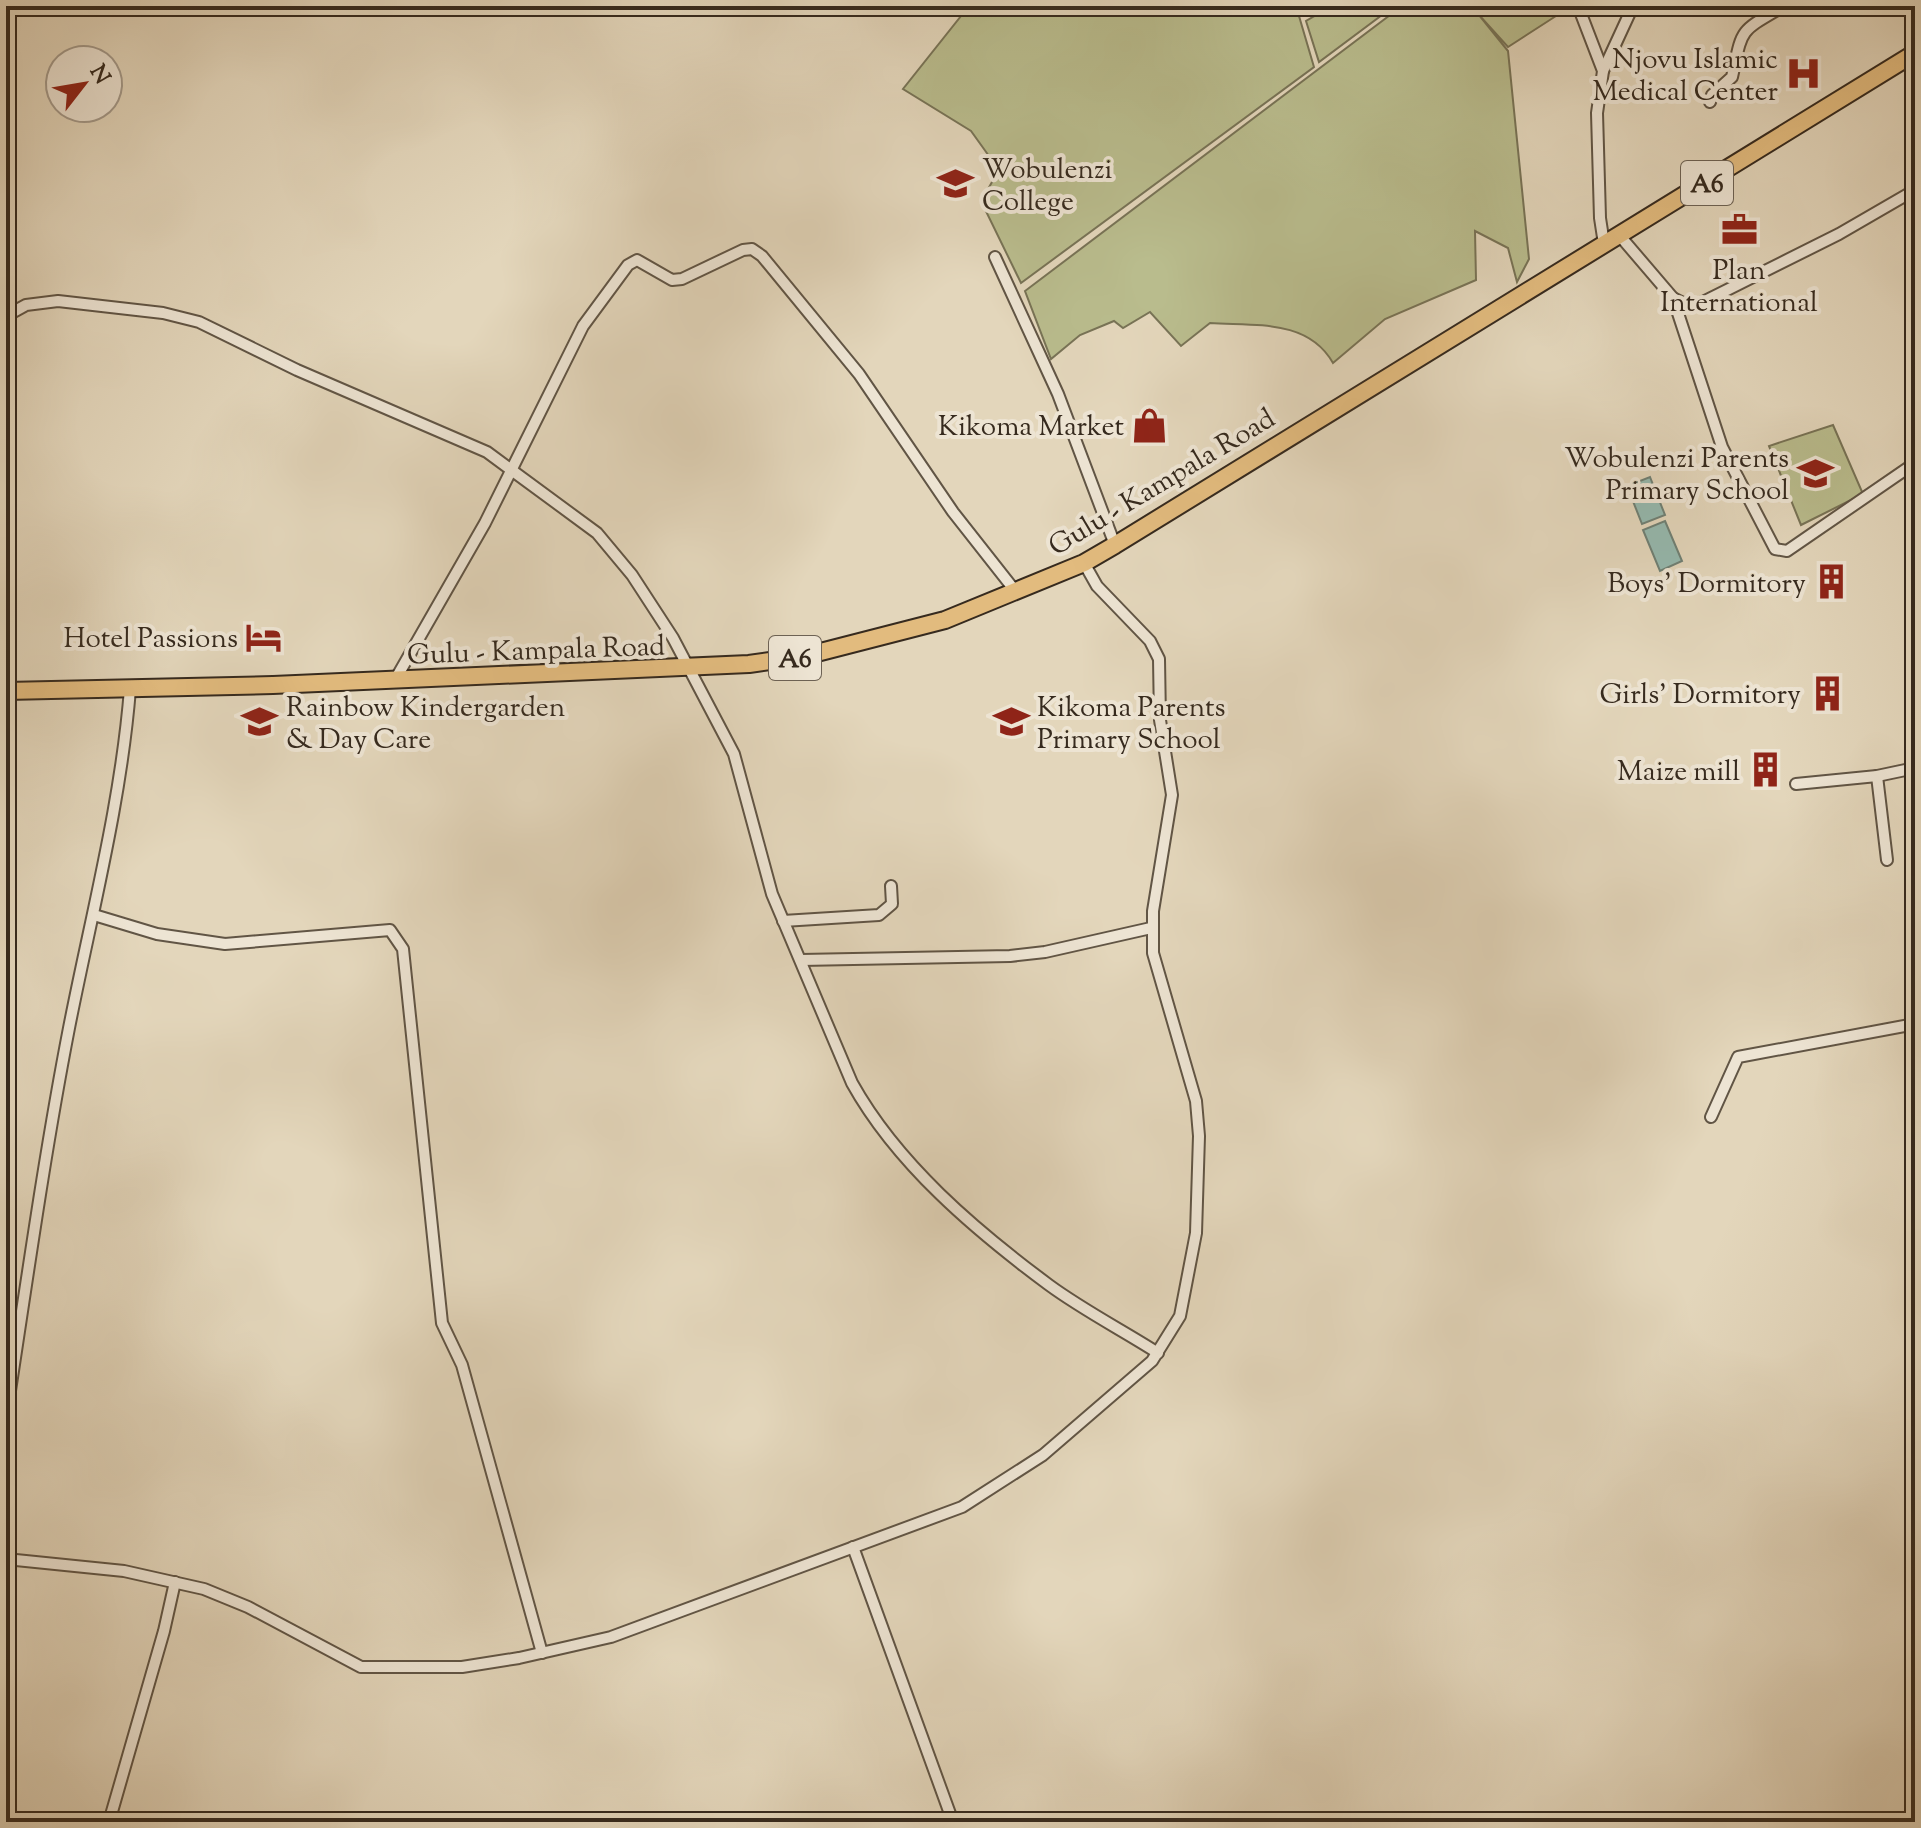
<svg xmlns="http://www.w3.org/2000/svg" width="1921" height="1828" font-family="'Sorts Mill Goudy',serif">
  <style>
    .green { fill: #b9bc8d; stroke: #787356; stroke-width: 2 }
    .water { fill: #95b9af; stroke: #6f8075; stroke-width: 2 }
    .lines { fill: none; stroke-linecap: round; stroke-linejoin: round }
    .minor-casing { stroke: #615545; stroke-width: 14 }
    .primary-casing { stroke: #362a1e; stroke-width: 20 }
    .minor { stroke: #ede4d3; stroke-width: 10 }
    .primary { stroke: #e2bb7e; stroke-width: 16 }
    .labels { text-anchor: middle; stroke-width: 8; stroke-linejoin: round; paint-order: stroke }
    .shield { fill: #ede4d3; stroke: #6d6254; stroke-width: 2 }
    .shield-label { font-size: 26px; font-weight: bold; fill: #362a1e }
    .poi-label { font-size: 28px; fill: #362a1e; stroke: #ede4d3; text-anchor: end }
    .street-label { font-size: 28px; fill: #362a1e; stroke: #ede4d3 }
  </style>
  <rect width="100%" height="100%" fill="#e3d6bb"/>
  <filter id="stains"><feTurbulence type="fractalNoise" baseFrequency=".0025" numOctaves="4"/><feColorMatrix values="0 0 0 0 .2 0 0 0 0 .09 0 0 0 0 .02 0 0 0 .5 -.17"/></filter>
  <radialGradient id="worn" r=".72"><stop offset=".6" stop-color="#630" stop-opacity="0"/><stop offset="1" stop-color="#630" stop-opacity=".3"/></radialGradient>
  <!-- green -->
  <g class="green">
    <path d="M969,6H1323L1299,16L1314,67L1021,283L981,201L999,170L971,131L903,89Z"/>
    <path d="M1332,6H1394L1319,62L1306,21Z"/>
    <path d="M1402,6H1551L1556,16L1508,47L1479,15L1508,51L1529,259L1517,282L1508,248L1475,231L1476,280L1385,319L1333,363C1308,319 1256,326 1210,323L1181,346L1150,312L1123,328L1114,321L1080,335L1051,359L1025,291Z"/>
    <path d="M1833,425L1863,494L1801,525L1769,446Z"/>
  </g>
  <!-- water -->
  <g class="water">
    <path d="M1650,477L1665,515L1642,524L1627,486Z"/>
    <path d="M1665,521L1682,561L1660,571L1643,530Z"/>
  </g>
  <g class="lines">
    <defs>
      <g id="minor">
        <path d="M1578,6L1603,71L1597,113L1600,218L1604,244"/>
        <path d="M1603,71L1633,6"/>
        <path d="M1710,102L1712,95L1732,77C1743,27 1738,33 1784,6"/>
        <path d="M1620,236L1673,298L1722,447L1775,549L1787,551L1915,463"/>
        <path d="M995,257L1058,394L1115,545"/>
        <path d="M1673,298L1689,306L1703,302L1839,234L1915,190"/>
        <path d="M6,316L26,305L58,301L163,313L199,322L297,370L487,452L597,533L632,575L673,638L734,754L772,894L852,1083C897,1164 975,1230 1049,1285C1083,1310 1122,1330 1158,1353"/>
        <path d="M395,680L485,523L583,326L628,265L637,260L672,280L682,279L743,250L752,249L762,256L859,374L953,512L1016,592"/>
        <path d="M1877,776L1887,860"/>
        <path d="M1796,784L1877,776L1915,768"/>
        <path d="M94,915L157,934L225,944L390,930L403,949L442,1323L462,1365L542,1653"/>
        <path d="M783,921L879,915L892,904L891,886"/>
        <path d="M801,960L1010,956L1045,952L1151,928"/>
        <path d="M1711,1117L1738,1057L1915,1024"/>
        <path d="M6,1417C26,1287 44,1157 69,1028C91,916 121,803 130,689"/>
        <path d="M853,1547L953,1822"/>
        <path d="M6,1559L124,1571L204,1589L248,1607L361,1667H462L519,1658L611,1637L962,1507L1043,1455L1152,1361L1180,1316L1196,1233L1199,1136L1196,1101L1153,953V911L1172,795L1160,720L1159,659L1150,641L1097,586L1084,563"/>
        <path d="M109,1822L164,1631L175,1582"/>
      </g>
      <path id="primary" d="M6,691L273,685L749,664L805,656L945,620L1084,563L1115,545L1915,53"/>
    </defs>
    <!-- minor casing -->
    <use href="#minor" class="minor-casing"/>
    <!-- primary casing -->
    <use href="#primary" class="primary-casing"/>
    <!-- minor -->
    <use href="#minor" class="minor"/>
    <!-- primary -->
    <use href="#primary" class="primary"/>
  </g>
  <!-- icons -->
  <defs>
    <symbol id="hospital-bare" viewBox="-9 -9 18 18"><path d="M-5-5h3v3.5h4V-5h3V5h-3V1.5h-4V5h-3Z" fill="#8f2418" stroke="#ede4d3" stroke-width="2.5" paint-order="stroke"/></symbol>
    <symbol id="school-bare" viewBox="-9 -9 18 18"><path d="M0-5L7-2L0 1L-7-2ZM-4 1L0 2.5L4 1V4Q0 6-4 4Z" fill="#8f2418" stroke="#ede4d3" stroke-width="2.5" paint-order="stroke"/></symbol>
    <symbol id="office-bare" viewBox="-9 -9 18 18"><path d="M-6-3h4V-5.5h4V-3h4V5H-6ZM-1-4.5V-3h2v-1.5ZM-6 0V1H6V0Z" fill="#8f2418" stroke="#ede4d3" stroke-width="2.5" paint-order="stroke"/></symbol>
    <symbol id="shop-bare" viewBox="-9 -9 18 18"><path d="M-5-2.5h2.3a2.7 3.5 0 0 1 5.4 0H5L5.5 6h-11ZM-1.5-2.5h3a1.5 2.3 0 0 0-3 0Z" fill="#8f2418" stroke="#ede4d3" stroke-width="2.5" paint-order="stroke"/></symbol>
    <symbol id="building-bare" viewBox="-9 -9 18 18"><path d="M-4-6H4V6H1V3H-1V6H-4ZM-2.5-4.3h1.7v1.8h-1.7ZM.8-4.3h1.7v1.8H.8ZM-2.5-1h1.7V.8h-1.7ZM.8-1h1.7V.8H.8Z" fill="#8f2418" stroke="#ede4d3" stroke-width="2.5" paint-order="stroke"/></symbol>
    <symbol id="hotel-bare" viewBox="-9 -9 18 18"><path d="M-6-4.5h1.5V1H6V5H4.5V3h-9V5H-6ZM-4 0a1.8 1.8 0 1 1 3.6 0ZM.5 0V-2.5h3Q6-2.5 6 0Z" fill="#8f2418" stroke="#ede4d3" stroke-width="2.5" paint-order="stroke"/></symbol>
  </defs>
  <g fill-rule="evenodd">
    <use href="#hospital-bare" x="1778" y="48" width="51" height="51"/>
    <use href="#school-bare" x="930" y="158" width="51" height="51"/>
    <use href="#office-bare" x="1714" y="204" width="51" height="51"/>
    <use href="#shop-bare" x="1124" y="400" width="51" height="51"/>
    <use href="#school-bare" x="1790" y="448" width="51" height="51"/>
    <use href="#building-bare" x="1806" y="556" width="51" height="51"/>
    <use href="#hotel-bare" x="238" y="612" width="51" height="51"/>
    <use href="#building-bare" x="1802" y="668" width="51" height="51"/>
    <use href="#school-bare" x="234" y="696" width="51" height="51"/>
    <use href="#school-bare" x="986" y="696" width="51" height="51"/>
    <use href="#building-bare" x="1740" y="744" width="51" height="51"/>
  </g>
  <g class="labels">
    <!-- shield labels -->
    <g class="shield">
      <rect x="1681" y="161" width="52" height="44" rx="6"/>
      <rect x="769" y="636" width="52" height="44" rx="6"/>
    </g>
    <g class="shield-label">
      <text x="1707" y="192">A6</text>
      <text x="795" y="667">A6</text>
    </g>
    <!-- poi labels -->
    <g class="poi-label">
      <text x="1778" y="68">Njovu Islamic<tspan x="1778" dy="32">Medical Center</tspan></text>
      <text x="982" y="178" text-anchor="start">Wobulenzi<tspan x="982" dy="32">College</tspan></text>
      <text x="1739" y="279" text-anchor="middle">Plan<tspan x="1739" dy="32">International</tspan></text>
      <text x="1124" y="435">Kikoma Market</text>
      <text x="1789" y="467">Wobulenzi Parents<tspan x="1789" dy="32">Primary School</tspan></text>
      <text x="1806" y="592">Boys' Dormitory</text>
      <text x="238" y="647">Hotel Passions</text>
      <text x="1801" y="703">Girls' Dormitory</text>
      <text x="286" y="716" text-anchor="start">Rainbow Kindergarden<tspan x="286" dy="32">&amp; Day Care</tspan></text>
      <text x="1037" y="716" text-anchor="start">Kikoma Parents<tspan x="1037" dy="32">Primary School</tspan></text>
      <text x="1740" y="780">Maize mill</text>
    </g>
    <!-- street labels -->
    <g class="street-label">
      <text transform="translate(1161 481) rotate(-31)" y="10">Gulu - Kampala Road</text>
      <text transform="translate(536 649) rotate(-2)" y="10">Gulu - Kampala Road</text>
    </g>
  </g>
  <!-- margin -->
  <rect width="1921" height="1828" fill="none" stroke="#e3d6bb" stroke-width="32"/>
  <rect x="8" y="8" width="1905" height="1812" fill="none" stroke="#362a1e" stroke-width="4"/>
  <rect x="16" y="16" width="1889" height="1796" fill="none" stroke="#362a1e" stroke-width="2"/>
  <!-- north arrow -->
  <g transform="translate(84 84) rotate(59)"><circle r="38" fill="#ede4d3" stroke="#a49a8b" stroke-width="2"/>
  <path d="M0-6L14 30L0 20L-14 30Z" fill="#8f2418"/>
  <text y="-12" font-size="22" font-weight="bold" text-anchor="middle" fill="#362a1e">N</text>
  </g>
  <rect width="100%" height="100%" filter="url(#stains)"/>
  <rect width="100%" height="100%" fill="url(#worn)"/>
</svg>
